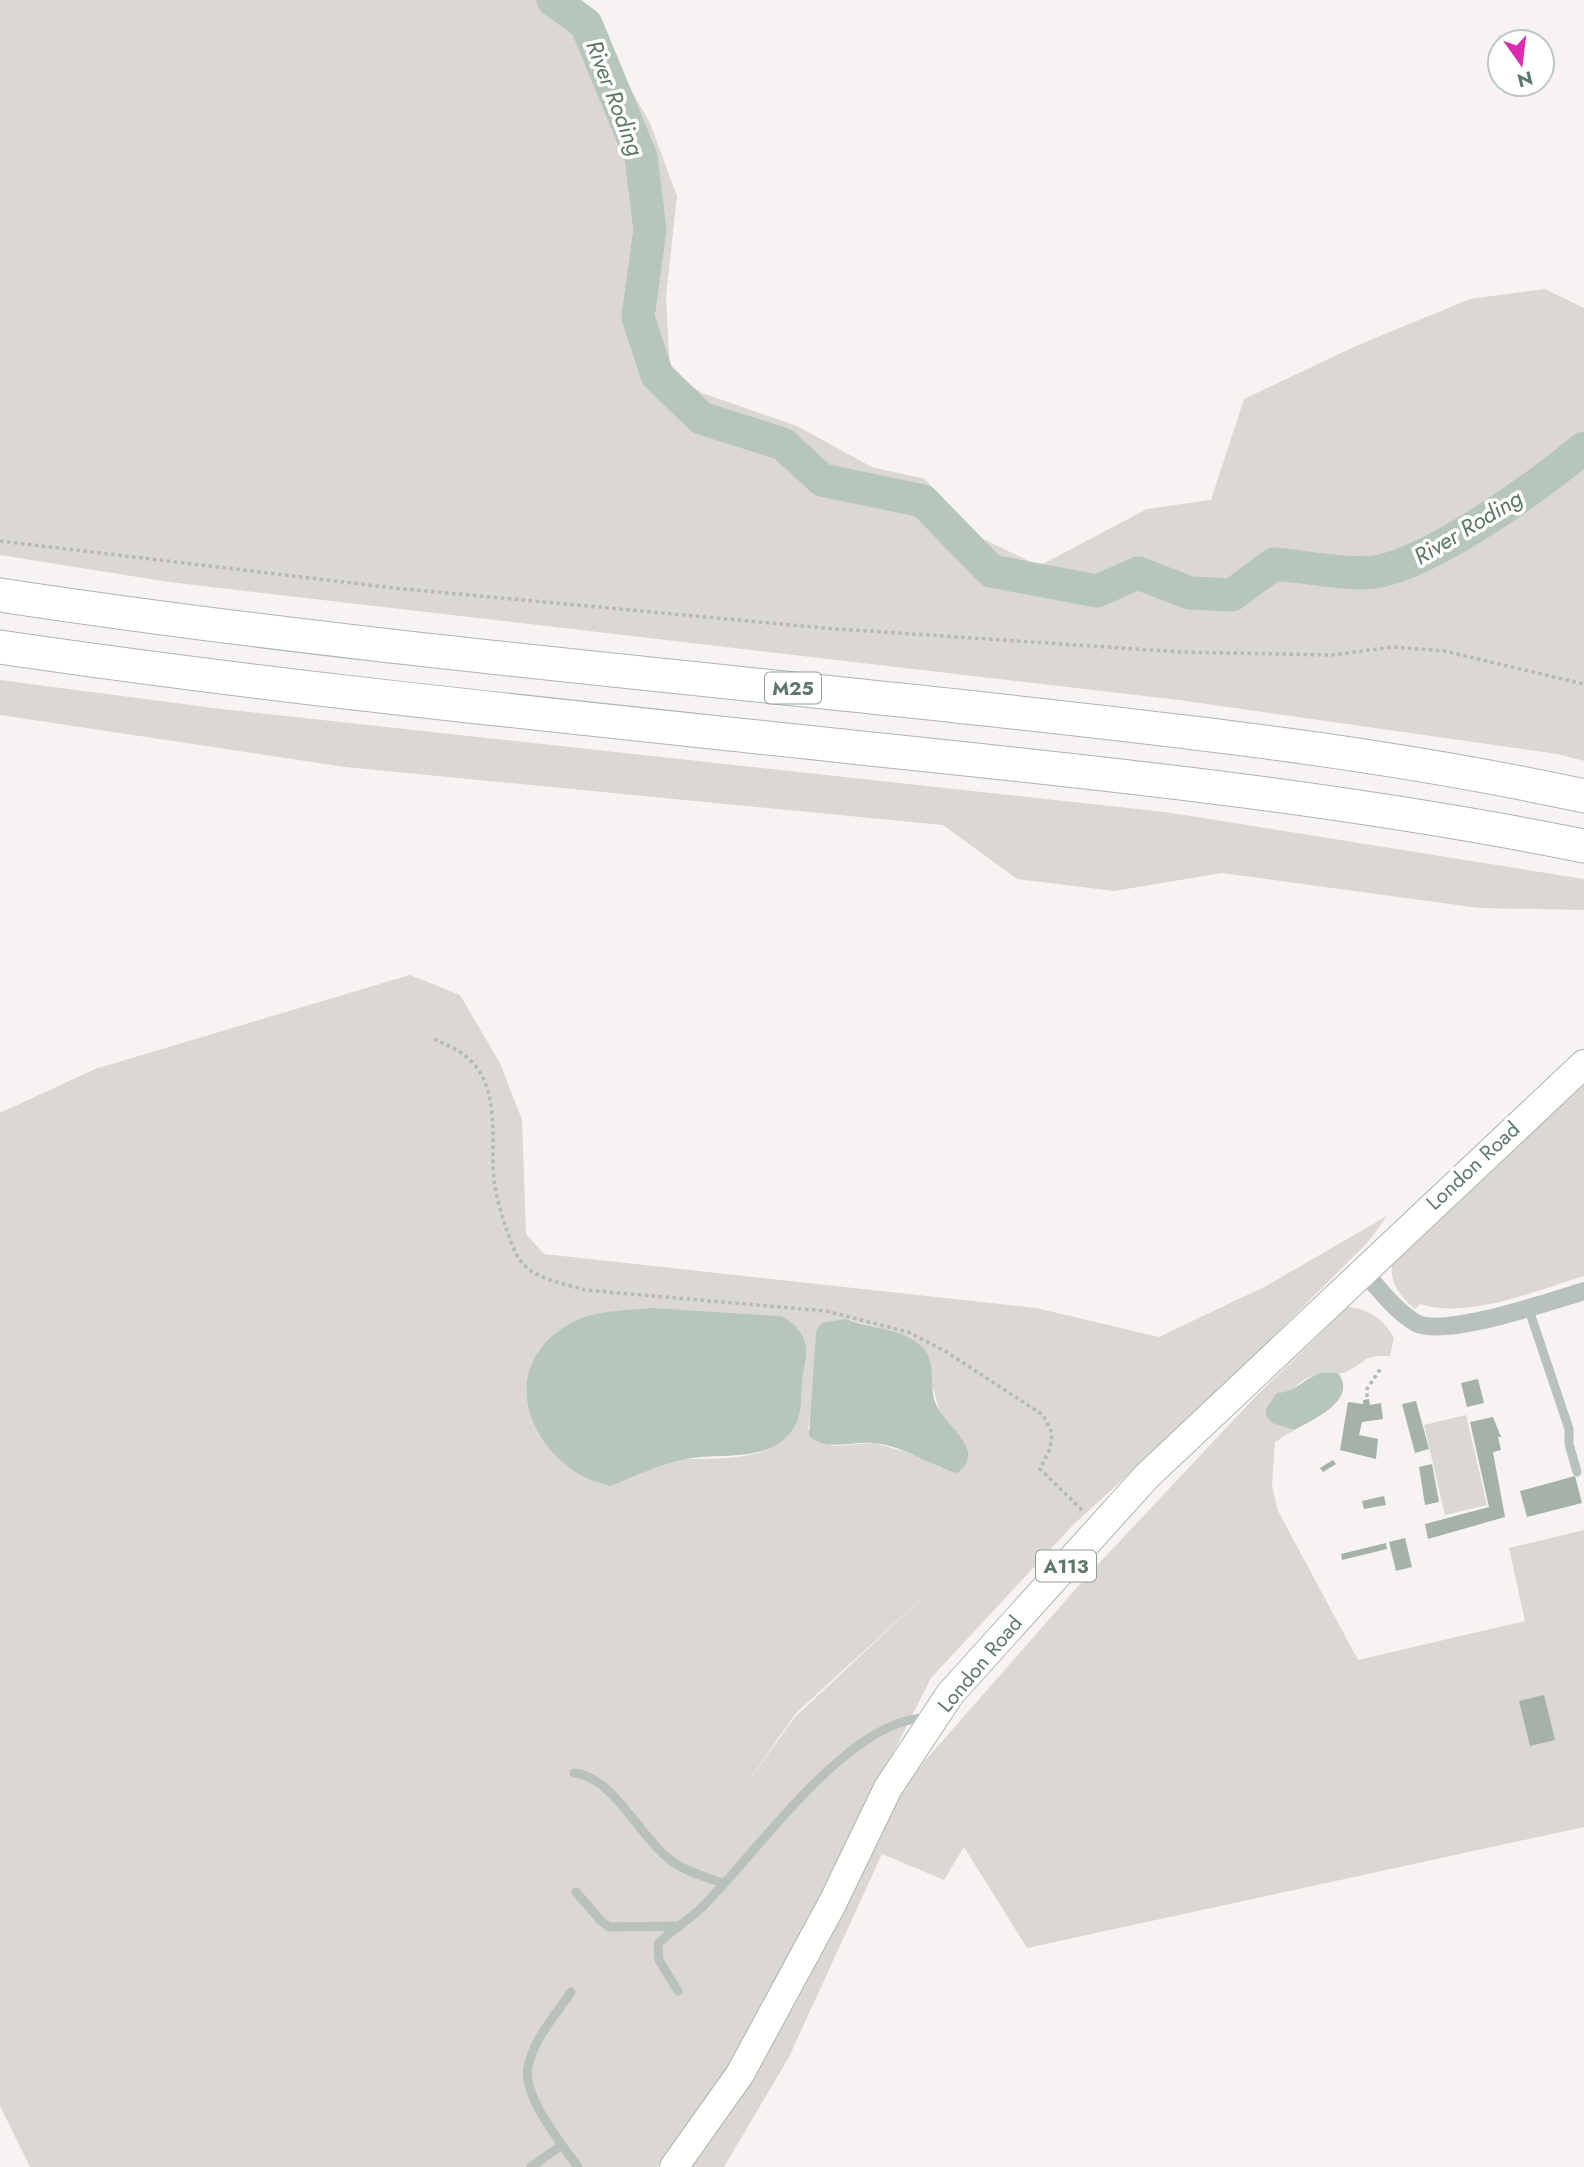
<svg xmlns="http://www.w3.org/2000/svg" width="1584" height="2167" font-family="Jost,sans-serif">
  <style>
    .green { fill: #dbd7d2; fill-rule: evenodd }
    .water { fill: #b6c6ba }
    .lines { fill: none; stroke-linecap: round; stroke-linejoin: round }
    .river { stroke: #b6c6ba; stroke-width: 33 }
    .building { fill: #a4b2aa }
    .primary-casing { stroke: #acb6b0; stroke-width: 30 }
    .motorway-casing { stroke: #acb5b0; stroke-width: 35 }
    .path { stroke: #b3bab6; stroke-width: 3.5; stroke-dasharray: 3.5 3.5; stroke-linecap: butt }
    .service { stroke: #b8c1bc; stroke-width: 9 }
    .minor { stroke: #b8c1bc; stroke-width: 18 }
    .primary { stroke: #fff; stroke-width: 28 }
    .motorway { stroke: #fff; stroke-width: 33 }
    .labels { text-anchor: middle; stroke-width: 7; stroke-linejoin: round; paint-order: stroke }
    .shield { fill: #fff; stroke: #8ea096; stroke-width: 2 }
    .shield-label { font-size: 19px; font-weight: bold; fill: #5e7869 }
    .street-label { font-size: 21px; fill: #5e7869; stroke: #fff }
    .water-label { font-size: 23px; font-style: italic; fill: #5d7864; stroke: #fff }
  </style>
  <rect width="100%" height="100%" fill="#f6f3f2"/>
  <!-- green -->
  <g class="green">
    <path d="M0,0H580L650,123L677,196L666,297L670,372L702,393L797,426L872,467L925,479L973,534L1039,566L1147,509L1211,500L1244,399L1356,346L1470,299L1545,289L1584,308V761L1558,754L1179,700L169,582L0,555Z"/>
    <path d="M0,680L221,709L1165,812L1584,879V910L1479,908L1222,873L1114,891L1017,879L943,825L345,767L0,715Z"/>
    <path d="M410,975L460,995L500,1063L522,1120L526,1234L544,1254L1036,1308L1159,1337L1266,1286L1387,1216L1368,1242L1208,1402L1074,1524L931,1678L782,1973L726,2075L657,2167H30L0,2106V1113L95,1069ZM655,1308L781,1316L806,1361C804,1370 801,1379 800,1388C799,1398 801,1411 797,1421C781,1462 722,1458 685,1459ZM846,1319L889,1331L932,1384L941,1416L968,1449L942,1469L923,1457L875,1443L832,1446L808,1430L814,1394L816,1332ZM932,1589L795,1717L742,1790L796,1713Z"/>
    <path d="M1584,1085V1276C1536,1290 1469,1320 1420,1304L1415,1309C1395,1292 1387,1277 1394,1251Z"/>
    <path d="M1348,1307C1370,1309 1383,1319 1394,1338L1390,1356C1365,1354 1367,1361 1346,1372C1338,1375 1328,1372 1319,1374C1294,1379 1283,1401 1272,1423L1294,1430L1275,1442L1272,1485L1278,1511L1358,1660L1525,1621L1509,1548L1584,1530V1827L1027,1948L964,1847L944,1880L882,1854L789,2057L724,2167H681L901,1788L1089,1574L1256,1396Z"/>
    <path d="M1466,1415L1487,1505L1445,1515L1424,1425Z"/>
  </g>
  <!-- water -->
  <g class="water">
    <path d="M655,1308L781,1316C803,1328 810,1343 804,1369C800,1385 803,1407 797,1422C777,1465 725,1452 686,1459C661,1463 634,1477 610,1486C601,1483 589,1480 580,1475C518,1436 502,1358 575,1321C598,1310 630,1310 655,1308Z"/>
    <path d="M846,1319C870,1329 902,1328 921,1346C937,1360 929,1384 935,1402C942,1420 963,1434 968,1451C970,1460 964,1469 957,1473C929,1465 904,1446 874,1443C851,1441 828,1452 809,1436L816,1332L821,1323Z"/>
    <path d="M1321,1373H1338C1359,1400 1312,1420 1294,1430L1272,1423L1266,1416V1409L1277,1393C1295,1393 1304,1378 1321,1373Z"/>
  </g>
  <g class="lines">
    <!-- river -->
    <path class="river" d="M553,0L586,24L641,157L650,230L638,317L657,375L701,418L783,444L822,480L923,501L991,571L1097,591L1138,573L1190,593L1232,595L1274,564C1302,566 1350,576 1375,572C1432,563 1538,486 1584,448"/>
  </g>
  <!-- building -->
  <g class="building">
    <path d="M1478,1379L1484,1403L1467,1407L1461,1383Z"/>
    <path d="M1369,1399L1370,1405L1381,1403L1383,1419L1362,1422L1359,1435L1378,1439L1376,1459L1340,1450L1348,1402L1363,1404V1400Z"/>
    <path d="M1416,1401L1429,1449L1415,1453L1402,1404Z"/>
    <path d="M1493,1417L1501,1437H1498L1501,1450L1493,1452L1505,1517L1428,1539L1425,1524L1489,1507L1470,1422Z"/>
    <path d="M1333,1460L1336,1464L1323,1472L1320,1468Z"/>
    <path d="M1432,1464L1439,1502L1425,1505L1419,1467Z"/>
    <path d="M1575,1476L1582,1503L1527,1517L1520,1491Z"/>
    <path d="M1384,1496L1386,1505L1364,1509L1362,1501Z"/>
    <path d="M1405,1538L1412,1567L1396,1571L1389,1542Z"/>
    <path d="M1386,1543L1387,1549L1342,1560L1341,1554Z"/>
    <path d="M1544,1695L1555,1740L1530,1746L1519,1701Z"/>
  </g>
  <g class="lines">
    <defs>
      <path id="primary" d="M674,2167L740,2074L832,1904L888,1788L950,1694L1147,1476L1584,1064"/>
      <g id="motorway">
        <path d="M0,595C317,643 638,672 957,706C1166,729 1378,751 1584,796"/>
        <path d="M0,647C286,689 573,717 861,748C1103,773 1345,798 1584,846"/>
      </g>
    </defs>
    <!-- primary casing -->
    <use href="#primary" class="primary-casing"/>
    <!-- motorway casing -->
    <use href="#motorway" class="motorway-casing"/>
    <!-- path -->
    <g class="path">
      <path d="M0,541L394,588L824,628L1181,652L1332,655L1393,647L1444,651L1584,684"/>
      <path d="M434,1039C447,1045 460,1050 471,1061C501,1091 490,1142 494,1180C496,1196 501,1213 506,1228C511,1241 514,1255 525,1266C540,1280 566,1284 585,1290L826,1311L908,1332L945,1351L1043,1415L1052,1433L1050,1449L1040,1469L1084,1512"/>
      <path d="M1367,1397V1389L1381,1368"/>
    </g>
    <!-- service -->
    <g class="service">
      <path d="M1528,1307L1569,1429V1444L1577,1472"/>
      <path d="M574,1773C612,1776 638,1834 668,1858C683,1871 703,1876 722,1883"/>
      <path d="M576,1892L601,1921L609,1927L679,1926"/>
      <path d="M678,1991L659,1960L658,1944C670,1931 686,1922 699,1910C753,1859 847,1718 926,1718"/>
      <path d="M571,1992C556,2014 533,2040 528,2067C522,2095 562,2145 578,2167"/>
      <path d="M531,2167L562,2145"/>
    </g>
    <!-- minor -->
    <path class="minor" d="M1362,1270C1378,1287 1395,1311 1416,1323C1445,1338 1551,1301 1584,1291"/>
    <!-- primary -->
    <use href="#primary" class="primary"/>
    <!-- motorway -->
    <use href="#motorway" class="motorway"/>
  </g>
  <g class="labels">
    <!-- shield labels -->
    <g class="shield">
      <rect x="765" y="672.5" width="56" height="31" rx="5"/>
      <rect x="1036" y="1550.5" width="60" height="31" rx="5"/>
    </g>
    <g class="shield-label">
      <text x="793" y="695">M25</text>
      <text x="1066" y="1573">A113</text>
    </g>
    <!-- street labels -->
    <g class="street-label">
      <text transform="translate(1473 1166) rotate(-43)" y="7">London Road</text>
      <text transform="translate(980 1664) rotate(-50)" y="7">London Road</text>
    </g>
    <!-- water labels -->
    <g class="water-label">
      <text transform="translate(615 98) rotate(69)" y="8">River Roding</text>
      <text transform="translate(1468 527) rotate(-31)" y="8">River Roding</text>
    </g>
  </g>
  <!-- north arrow -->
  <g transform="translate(1521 63) rotate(166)"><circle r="33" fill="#ffffff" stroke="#bfc9c3" stroke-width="2"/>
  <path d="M0-5L12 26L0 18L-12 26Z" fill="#dd2bb1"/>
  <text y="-10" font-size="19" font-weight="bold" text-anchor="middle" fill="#5e7869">N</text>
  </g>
</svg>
